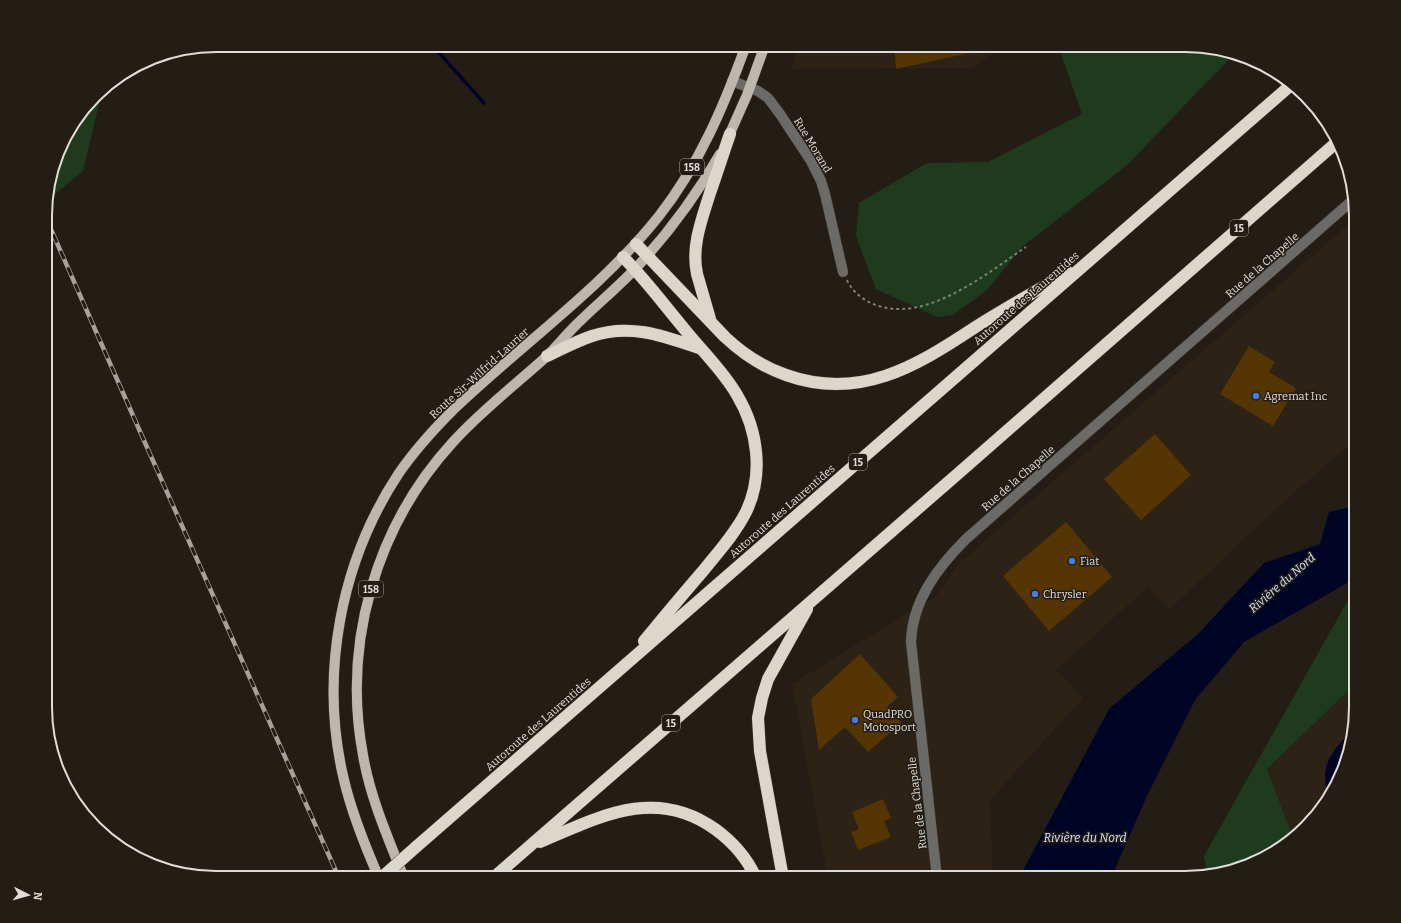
<svg xmlns="http://www.w3.org/2000/svg" width="1401" height="923" font-family="Bitter,serif">
  <style>
    .built { fill: #2c2215 }
    .green { fill: #1e3c1d }
    .water { fill: #000526 }
    .lines { fill: none; stroke-linecap: round; stroke-linejoin: round }
    .stream { stroke: #000526; stroke-width: 3.5 }
    .building { fill: #543503 }
    .minor-casing { stroke: #3e3831; stroke-width: 11 }
    .major-casing { stroke: #3e3831; stroke-width: 11 }
    .highway-casing { stroke: #3e3831; stroke-width: 13 }
    .path { stroke: #837e78; stroke-width: 2; stroke-dasharray: 3 3; stroke-linecap: butt }
    .minor { stroke: #6c6a66; stroke-width: 10 }
    .major { stroke: #bcb8ae; stroke-width: 10 }
    .highway { stroke: #dbd7cb; stroke-width: 12 }
    .rail-casing { stroke: #a6a19b; stroke-width: 4.5 }
    .rail { stroke: #241d16; stroke-width: 3; stroke-dasharray: 9; stroke-linecap: butt }
    .highway-bridge-casing { stroke: #3e3831; stroke-width: 13; stroke-linecap: butt }
    .highway-bridge { stroke: #dbd7cb; stroke-width: 12 }
    .shop-dot { fill: #3f7fe0; stroke: #241d16; stroke-width: 1.5 }
    .labels { text-anchor: middle; stroke-width: 3; stroke-linejoin: round; paint-order: stroke }
    .shield { fill: #241d16; stroke: #a8a39d; stroke-width: 1 }
    .shield-label { font-size: 10px; font-weight: bold; fill: #e0dcd7 }
    .street-label { font-size: 11px; fill: #e0dcd7; stroke: #241d16 }
    .poi-label { font-size: 11px; fill: #e0dcd7; stroke: #241d16; text-anchor: start }
    .water-label { font-size: 12px; font-style: italic; fill: #d2e3fe; stroke: #241d16 }
    .rim { fill: none; stroke: #e0dcd7; stroke-width: 2 }
  </style>
  <rect width="100%" height="100%" fill="#241d16"/>
  <!-- built -->
  <g class="built">
    <path d="M799,45H1004L972,68L791,69Z"/>
    <path d="M1356,218V439L1280,505L1170,609L1148,587L1056,670L1083,698L990,800L993,878H828L792,684L936,596L957,565Z"/>
    <path d="M1356,683V718L1347,762L1327,802L1292,835L1267,769Z"/>
  </g>
  <!-- green -->
  <g class="green">
    <path d="M1058,45H1185L1235,53L1127,165L1022,247L987,290L953,315L937,317L876,289L856,236L859,203L927,163L988,162L1082,114Z"/>
    <path d="M103,87L83,171L46,201V194L63,140Z"/>
    <path d="M1356,586V683L1267,769L1292,835L1270,855L1208,874L1204,856Z"/>
  </g>
  <!-- water -->
  <g class="water">
    <path d="M1356,506V578L1244,642L1195,700L1147,796L1111,878H1019L1109,709L1198,634L1264,563L1320,544L1329,512Z"/>
    <path d="M1353,730L1347,762L1329,799C1327,792 1325,784 1325,777C1324,759 1341,741 1353,730Z"/>
  </g>
  <g class="lines">
    <!-- stream -->
    <path class="stream" d="M432,45L484,103"/>
  </g>
  <!-- building -->
  <g class="building">
    <path d="M894,45H988V49L896,69Z"/>
    <path d="M1249,346L1275,362L1269,372L1296,388L1273,426L1220,394Z"/>
    <path d="M1155,434L1191,475L1141,520L1104,479Z"/>
    <path d="M1066,522L1112,577L1049,631L1003,576Z"/>
    <path d="M860,654L898,697L887,707L901,723L868,752L845,727L819,750L811,699Z"/>
    <path d="M883,799L891,818L884,821L891,837L858,850L851,832L859,829L852,812Z"/>
  </g>
  <g class="lines">
    <defs>
      <g id="minor">
        <path d="M732,81L758,91L768,98L780,114L811,161L821,181L825,194L843,272"/>
        <path d="M937,878L911,642C912,601 938,567 966,539L1354,199"/>
      </g>
      <g id="major">
        <path d="M727,140L747,95L765,45"/>
        <path d="M379,878C365,846 352,814 344,780C319,676 340,562 399,473C415,450 434,429 454,409C522,344 600,290 659,216C699,165 724,106 746,45"/>
        <path d="M404,878C388,838 370,797 363,755C342,643 376,526 453,442C481,411 515,385 546,357C556,347 565,336 575,326C595,306 616,289 635,269C668,234 696,196 720,154"/>
      </g>
      <g id="highway">
        <path d="M636,244L725,337C743,354 763,367 786,375C859,401 915,367 974,328C1005,308 1037,291 1068,272"/>
        <path d="M623,257C646,280 665,306 686,331C703,352 724,372 737,395C758,430 764,475 746,512C735,534 718,552 703,571C683,594 664,617 644,641"/>
        <path d="M710,319L697,274C691,246 702,219 710,193C717,173 723,154 730,134"/>
        <path d="M547,356C562,349 577,341 592,336C630,323 664,336 699,348"/>
        <path d="M540,842C599,817 655,786 715,829C733,842 747,858 756,878"/>
        <path d="M416,847L1291,85"/>
        <path d="M493,878L953,478L1337,142"/>
        <path d="M783,878L760,751L758,718L762,698L768,679L807,609"/>
      </g>
    </defs>
    <!-- minor casing -->
    <use href="#minor" class="minor-casing"/>
    <!-- major casing -->
    <use href="#major" class="major-casing"/>
    <!-- highway casing -->
    <use href="#highway" class="highway-casing"/>
    <!-- path -->
    <path class="path" d="M847,280C851,290 862,299 871,303C922,327 986,274 1026,247"/>
    <!-- minor -->
    <use href="#minor" class="minor"/>
    <!-- major -->
    <use href="#major" class="major"/>
    <!-- highway -->
    <use href="#highway" class="highway"/>
    <defs>
      <path id="rail" d="M46,218L142,436L339,878"/>
    </defs>
    <!-- rail casing -->
    <use href="#rail" class="rail-casing"/>
    <!-- rail -->
    <use href="#rail" class="rail"/>
    <defs>
      <path id="highway-bridge" d="M381,878L416,847"/>
    </defs>
    <!-- highway-bridge casing -->
    <use href="#highway-bridge" class="highway-bridge-casing"/>
    <!-- highway-bridge -->
    <use href="#highway-bridge" class="highway-bridge"/>
  </g>
  <!-- markers -->
  <g class="shop-dot">
    <circle cx="1256" cy="396" r="4"/>
    <circle cx="1072" cy="561" r="4"/>
    <circle cx="1035" cy="594" r="4"/>
    <circle cx="855" cy="720" r="4"/>
  </g>
  <g class="labels">
    <!-- shield labels -->
    <g class="shield">
      <rect x="680" y="159" width="24" height="16" rx="3"/>
      <rect x="1230" y="220" width="18" height="16" rx="3"/>
      <rect x="849" y="454" width="18" height="16" rx="3"/>
      <rect x="359" y="581" width="24" height="16" rx="3"/>
      <rect x="662" y="715" width="18" height="16" rx="3"/>
    </g>
    <g class="shield-label">
      <text x="692" y="171">158</text>
      <text x="1239" y="232">15</text>
      <text x="858" y="466">15</text>
      <text x="371" y="593">158</text>
      <text x="671" y="727">15</text>
    </g>
    <!-- street labels -->
    <g class="street-label">
      <text transform="translate(813 145) rotate(59)" y="4">Rue Morand</text>
      <text transform="translate(1262 265) rotate(-41)" y="4">Rue de la Chapelle</text>
      <text transform="translate(1026 298) rotate(-41)" y="4">Autoroute des Laurentides</text>
      <text transform="translate(479 373) rotate(-42)" y="4">Route Sir-Wilfrid-Laurier</text>
      <text transform="translate(1018 478) rotate(-41)" y="4">Rue de la Chapelle</text>
      <text transform="translate(782 511) rotate(-41)" y="4">Autoroute des Laurentides</text>
      <text transform="translate(538 724) rotate(-41)" y="4">Autoroute des Laurentides</text>
      <text transform="translate(917 803) rotate(-97)" y="4">Rue de la Chapelle</text>
    </g>
    <!-- poi labels -->
    <g class="poi-label">
      <text x="1264" y="400">Agremat Inc</text>
      <text x="1080" y="565">Fiat</text>
      <text x="1043" y="598">Chrysler</text>
      <text x="863" y="718">QuadPRO<tspan x="863" dy="13">Motosport</tspan></text>
    </g>
    <!-- water labels -->
    <g class="water-label">
      <text transform="translate(1282 583) rotate(-41)" y="4">Rivière du Nord</text>
      <text x="1085" y="842">Rivière du Nord</text>
    </g>
  </g>
  <!-- crop -->
  <path d="M0 0H1401V923H0ZM216 52H1185A164 164 0 0 1 1349 216V707A164 164 0 0 1 1185 871H216A164 164 0 0 1 52 707V216A164 164 0 0 1 216 52Z" fill="#241d16" fill-rule="evenodd"/>
  <path class="rim" d="M216 52H1185A164 164 0 0 1 1349 216V707A164 164 0 0 1 1185 871H216A164 164 0 0 1 52 707V216A164 164 0 0 1 216 52Z"/>
  <!-- north arrow -->
  <g transform="translate(28 895) rotate(96)" stroke="#241d16" stroke-width="3" paint-order="stroke">
  <path d="M0-3L7 15L0 10L-7 15Z" fill="#e0dcd7"/>
  <text y="-6" font-size="11" font-weight="bold" text-anchor="middle" fill="#e0dcd7">N</text>
  </g>
</svg>
